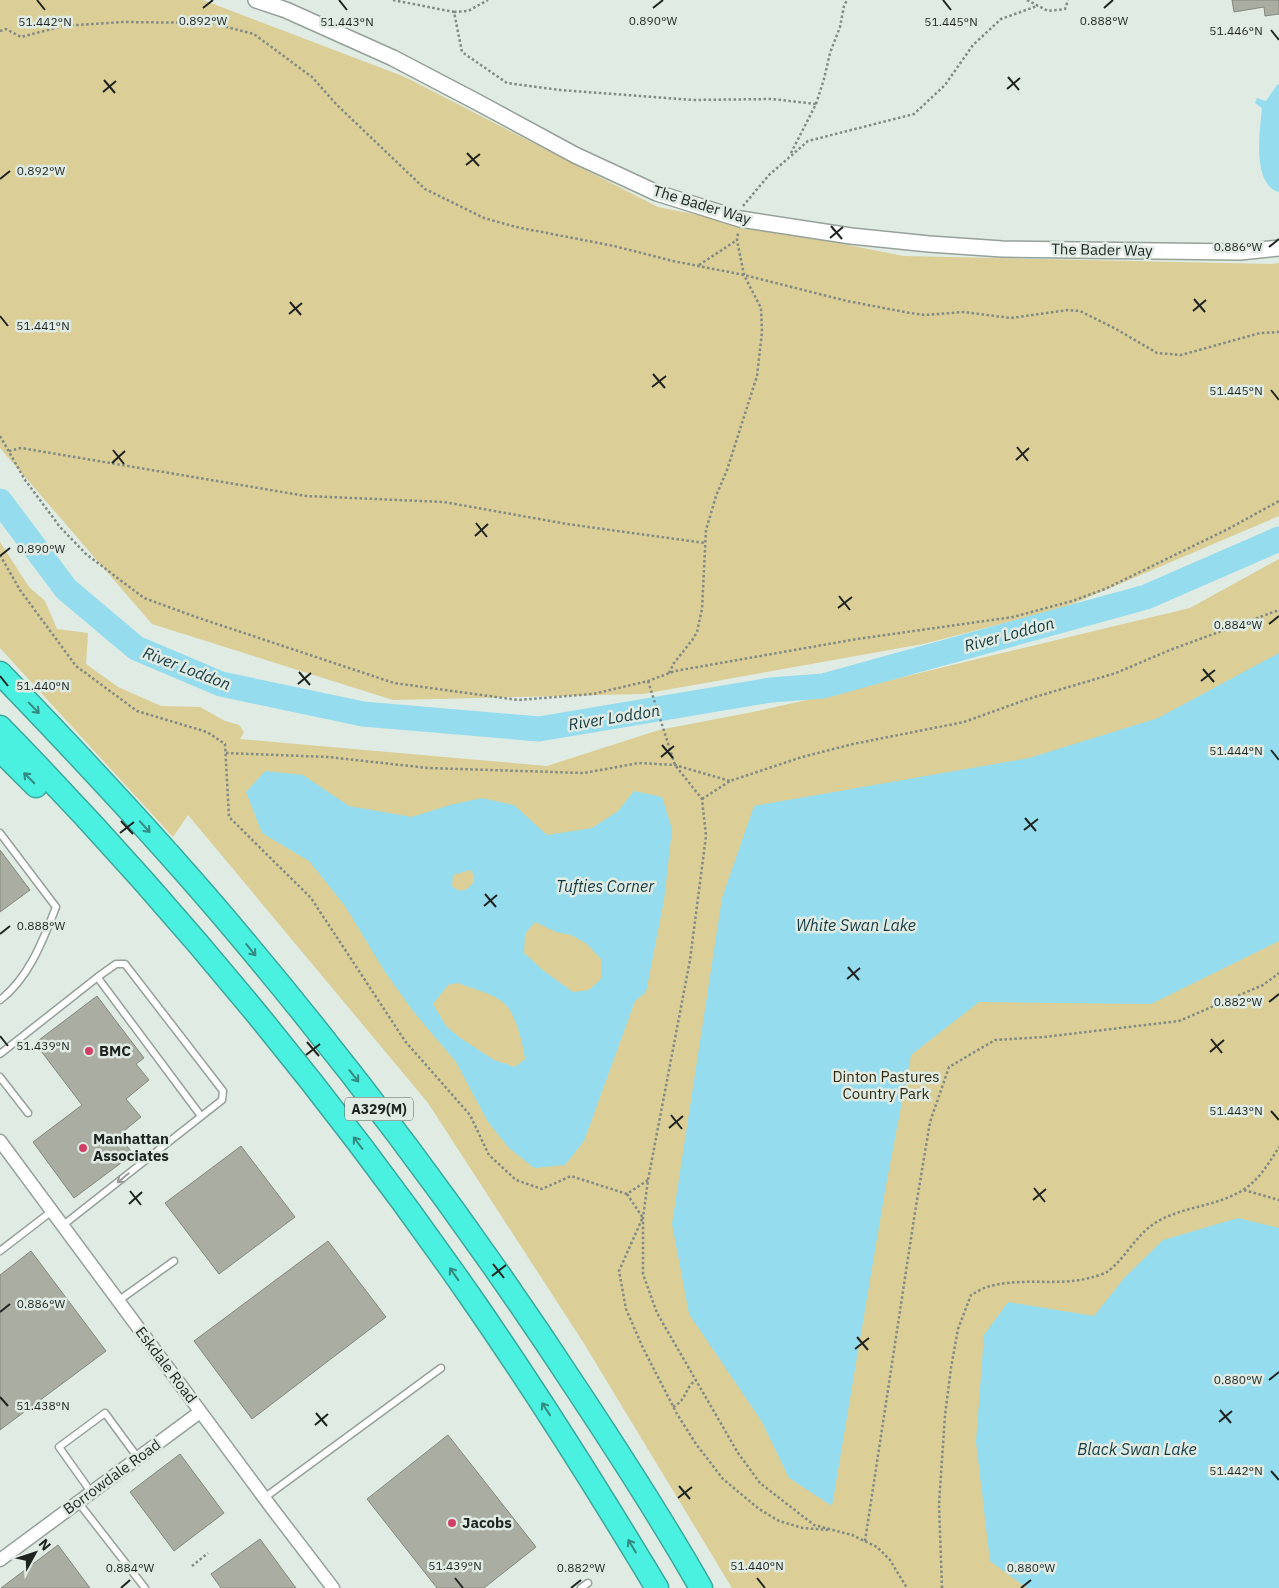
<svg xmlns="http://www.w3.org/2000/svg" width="1279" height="1588" font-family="'IBM Plex Sans',sans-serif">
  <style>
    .green { fill: #dbce97 }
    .water { fill: #95ddee; fill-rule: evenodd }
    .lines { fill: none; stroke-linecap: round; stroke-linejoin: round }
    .river { stroke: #95ddee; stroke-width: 25 }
    .building { fill: #a9ada2; stroke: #84897e }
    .service-casing { stroke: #95a199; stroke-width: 9 }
    .minor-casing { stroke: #95a199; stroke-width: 15 }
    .tertiary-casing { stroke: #95a199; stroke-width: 18 }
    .motorway-casing { stroke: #3ba99d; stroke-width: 25 }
    .path { stroke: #818a84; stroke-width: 2.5; stroke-dasharray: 2.5 2.5; stroke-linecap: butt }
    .service { stroke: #fff; stroke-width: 6 }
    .minor { stroke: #fff; stroke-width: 12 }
    .tertiary { stroke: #fff; stroke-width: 15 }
    .motorway { stroke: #4af0e0; stroke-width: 22 }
    .oneway { stroke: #348a80 }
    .oneway2 { stroke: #9a9c9b }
    .ticks { fill: none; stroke: #1f2421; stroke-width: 2 }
    .poi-dot { fill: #cf4068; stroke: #dfebe3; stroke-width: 2 }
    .labels { text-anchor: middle; stroke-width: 5; stroke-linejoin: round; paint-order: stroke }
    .shield { fill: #dfebe3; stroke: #59605b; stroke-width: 1 }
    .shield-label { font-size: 14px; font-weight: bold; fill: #1f2421 }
    .street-label { font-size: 15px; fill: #1f2421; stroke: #dfebe3 }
    .poi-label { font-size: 15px; font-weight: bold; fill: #1f2421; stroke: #dfebe3; text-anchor: start }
    .park-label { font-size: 15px; fill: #302a10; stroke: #dfebe3 }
    .water-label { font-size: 16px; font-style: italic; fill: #163941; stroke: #dfebe3 }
    .ticks-label { font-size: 12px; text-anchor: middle; fill: #1f2421; stroke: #dfebe3; stroke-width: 5; stroke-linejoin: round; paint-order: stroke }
  </style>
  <rect width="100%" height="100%" fill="#dfebe3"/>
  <!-- green -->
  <g class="green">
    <path d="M0,0H203L405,77L658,207L903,256L1271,264L1279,263V516L1063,608L923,644L643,694L393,700L152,624L0,448Z"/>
    <path d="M0,542L29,587L45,601L57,629L88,633L86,664L118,687L161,706L200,707L225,721L239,725L244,732L240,739L547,766L659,730L753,712L820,697L1190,608L1279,559V1588H732L583,1342L428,1103L188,815L173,837L0,648Z"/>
  </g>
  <!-- water -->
  <g class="water">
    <path d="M1279,84V192C1276,191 1271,189 1269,186C1254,169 1260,129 1262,108L1255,103L1257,98L1266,101L1277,85Z"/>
    <path d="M1279,653V941L1151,1004L979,1002L911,1055L886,1185L832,1506L789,1478L762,1422L689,1314L672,1224L722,898L754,806L1029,758L1158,718Z"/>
    <path d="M265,771L303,775L349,806L412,817L450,805L482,798L514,805L547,835L592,828L618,811L634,791L662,797L672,829L664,900L646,992L635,1001L584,1141L565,1165L534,1168L509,1148L488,1122L456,1062L413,1011L385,972L345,906L309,861L262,833L246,792ZM470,870L474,875V882L467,889L459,891L452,886L453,875ZM535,922L556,932L571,935L587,944L601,959V979L589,990L573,992L544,971L524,953L525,934ZM458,983C473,989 493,993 505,1004C516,1015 523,1044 525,1059L515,1067L494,1060L459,1037L446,1026L433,1004L448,985Z"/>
    <path d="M1238,1218L1279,1228V1588H1027L990,1561L976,1442L984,1335L1008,1302L1094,1316L1125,1277L1163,1240Z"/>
  </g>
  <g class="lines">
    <!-- river -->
    <path class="river" d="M0,501L66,589L136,648L221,684L363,714L539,729L771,690L823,686L1146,597L1279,539"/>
  </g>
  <!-- building -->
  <g class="building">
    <path d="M1232,0H1279V14L1265,16L1264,7L1234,12Z"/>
    <path d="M0,850L30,890L0,912Z"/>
    <path d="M97,996L144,1058L136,1064L149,1080L126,1099L141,1117L119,1135L133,1154L74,1198L33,1142L82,1105L35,1043Z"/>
    <path d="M241,1146L295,1217L219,1274L165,1203Z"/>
    <path d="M328,1241L386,1317L252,1419L194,1341Z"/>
    <path d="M31,1251L106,1351L0,1430V1275Z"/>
    <path d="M448,1435L536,1547L484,1588H437L367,1499Z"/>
    <path d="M180,1454L224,1513L174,1551L130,1492Z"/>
    <path d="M260,1539L296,1588H221L211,1574Z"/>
    <path d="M58,1545L90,1588H1Z"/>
  </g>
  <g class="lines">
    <defs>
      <g id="service">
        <path d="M0,833L56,907C43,940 29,978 0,1000"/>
        <path d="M98,978L201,1116"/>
        <path d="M0,1054L99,976L116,964H125L223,1091L222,1100L62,1226"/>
        <path d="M0,1077L28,1113"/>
        <path d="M0,1251L52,1211"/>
        <path d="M118,1301L174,1261"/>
        <path d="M91,1492L59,1447L105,1413L138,1458"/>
        <path d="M264,1498L441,1368"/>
        <path d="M78,1502L145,1588"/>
        <path d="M581,1588L588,1583"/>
      </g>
      <g id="minor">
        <path d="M0,1141L271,1507L333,1588"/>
        <path d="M0,1560L200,1412"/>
      </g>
      <path id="tertiary" d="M256,0L286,10L393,58L477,102L575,155L657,193L740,219L851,236L929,244L1002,249L1240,252L1279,248"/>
      <g id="motorway">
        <path d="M0,673C82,758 163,844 239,935C361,1080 474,1232 578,1391C621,1456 663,1521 701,1588"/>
        <path d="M0,727C172,903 331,1096 472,1299C537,1393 598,1490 657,1588"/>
        <path d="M0,750L36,786"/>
      </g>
    </defs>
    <!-- service casing -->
    <use href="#service" class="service-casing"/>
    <!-- minor casing -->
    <use href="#minor" class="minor-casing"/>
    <!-- tertiary casing -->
    <use href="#tertiary" class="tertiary-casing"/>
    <!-- motorway casing -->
    <use href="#motorway" class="motorway-casing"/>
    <!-- path -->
    <g class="path">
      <path d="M393,0L454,12L462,52L507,83L560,90L693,100L772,99L816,104"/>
      <path d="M1027,0L1048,11L1065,9L1068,0"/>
      <path d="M454,12L468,11L488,0"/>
      <path d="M0,31L6,29L21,37L63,26L123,22L211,23L254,34L312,77L337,105L425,189L484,218L516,227L614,246L673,261L744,275L847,301L910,313L925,315L964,312L1011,318L1068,310L1080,311L1116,329L1157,353L1181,355L1260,333L1279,332"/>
      <path d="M791,153L816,104L824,79L830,53L840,27L844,6L847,0"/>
      <path d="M743,206L769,175L808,141L914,114L945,85L973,45L1001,19L1037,6"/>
      <path d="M699,265L737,240"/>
      <path d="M0,436L25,480L60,527L86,554L144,598L196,617L394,683L518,700L593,694L648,681L675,671L857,639L1013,617L1072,601L1105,589L1228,529L1279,501"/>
      <path d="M9,451L21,448L306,496L444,502L567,524L705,543"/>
      <path d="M0,555L20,590L76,666L137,711L207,732L225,744L229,817L311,898L405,1041L470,1115L489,1155L516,1180L542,1189L571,1176L627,1194L648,1180"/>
      <path d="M669,673L674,663L693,639L697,632L702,609L706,530L716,496L727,470L757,376L762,332L761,308L744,275L737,240L738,233"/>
      <path d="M648,681L675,765L702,799L706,836L690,960L648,1180L643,1218V1274L657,1313L738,1453L760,1483L814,1525L852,1535L877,1547L890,1560L907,1588"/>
      <path d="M226,753L328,757L428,768L584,773L639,763L675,765L730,781"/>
      <path d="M702,799L730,781L802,757L853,744L964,722L1028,699L1116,673L1170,650L1279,610"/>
      <path d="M1244,1190L1279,1200"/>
      <path d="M627,1194L643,1218"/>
      <path d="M642,1219L619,1271L626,1309L643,1348L677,1414L696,1444L723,1479L759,1509L779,1521L803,1528L828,1530"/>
      <path d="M673,1407C688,1399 684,1388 696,1380"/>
      <path d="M865,1541L915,1212L930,1122L949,1067L995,1040L1044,1037L1179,1021L1263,985L1279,973"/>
      <path d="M192,1566L208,1553"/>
      <path d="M942,1588L939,1504L945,1415L951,1368L958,1329L971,1295C977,1292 984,1287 991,1286C1025,1277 1059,1287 1093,1277C1097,1276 1103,1274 1107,1272C1125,1259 1135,1236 1155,1223C1182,1206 1216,1207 1243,1190C1259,1180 1269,1163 1279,1147"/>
    </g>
    <!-- service -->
    <use href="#service" class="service"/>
    <!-- minor -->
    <use href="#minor" class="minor"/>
    <!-- tertiary -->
    <use href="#tertiary" class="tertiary"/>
    <!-- motorway -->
    <use href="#motorway" class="motorway"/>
  </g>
  <!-- one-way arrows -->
  <defs><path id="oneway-shaft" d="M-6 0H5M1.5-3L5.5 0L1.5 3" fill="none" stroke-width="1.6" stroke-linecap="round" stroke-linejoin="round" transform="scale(1.25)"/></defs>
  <g class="oneway">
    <use href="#oneway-shaft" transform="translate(34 708) rotate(46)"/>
    <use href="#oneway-shaft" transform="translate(29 778) rotate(-135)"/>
    <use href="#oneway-shaft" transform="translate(145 827) rotate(48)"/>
    <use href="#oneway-shaft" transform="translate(251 950) rotate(51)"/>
    <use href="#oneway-shaft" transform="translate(354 1076) rotate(52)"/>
    <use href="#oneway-shaft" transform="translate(358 1143) rotate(-127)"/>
    <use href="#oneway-shaft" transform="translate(454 1274) rotate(-125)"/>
    <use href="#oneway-shaft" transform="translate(546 1409) rotate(-123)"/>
    <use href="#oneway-shaft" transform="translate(632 1546) rotate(-121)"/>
  </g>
  <use class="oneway2" href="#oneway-shaft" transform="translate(123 1178) rotate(141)"/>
  <!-- ticks -->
  <path class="ticks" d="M37,0L45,10M339,0L347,10M943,0L951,10M203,8L213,0M653,8L663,0M1104,8L1113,0M1271,30L1279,40M1008,77L1019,90M104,80L115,93M1007,89L1020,78M103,92L116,81M467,153L479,166M466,165L480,154M0,179L10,171M831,226L842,239M830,238L843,227M1269,247L1279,239M1194,299L1205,312M290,302L301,315M1193,311L1206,300M289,314L302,303M0,316L8,326M653,374L665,388M652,387L666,376M1271,390L1279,400M1017,447L1028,461M113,450L124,464M1016,460L1029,448M112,463L125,451M476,523L487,537M475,536L488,524M0,556L10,548M839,596L850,610M838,608L852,597M1269,624L1279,616M1203,669L1214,682M299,672L310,685M0,676L8,686M1201,681L1215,670M298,684L311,673M662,745L673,758M1271,750L1279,760M661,757L674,746M1025,818L1036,831M121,821L133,834M1024,830L1038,819M120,833L134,822M485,894L496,907M484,906L497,895M0,934L10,926M848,967L859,980M847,979L860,968M1269,1002L1279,994M0,1036L8,1046M1211,1039L1222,1053M307,1042L319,1056M1210,1052L1224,1040M306,1055L320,1044M1271,1111L1279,1120M671,1115L682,1129M669,1128L683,1116M1034,1188L1045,1202M130,1191L141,1205M1033,1200L1046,1189M129,1204L142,1192M493,1264L504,1278M492,1276L506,1265M0,1312L10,1304M857,1337L868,1350M855,1349L869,1338M1269,1380L1279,1372M0,1397L8,1406M1220,1410L1231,1423M316,1413L327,1426M1219,1422L1232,1411M315,1425L328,1414M1271,1471L1279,1480M679,1486L690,1499M678,1498L692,1487M455,1578L463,1588M757,1578L765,1588M121,1588L130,1580M571,1588L581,1580M1021,1588L1031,1580"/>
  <!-- markers -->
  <g class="poi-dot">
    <circle cx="89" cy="1051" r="5"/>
    <circle cx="83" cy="1148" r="5"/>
    <circle cx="452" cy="1523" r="5"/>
  </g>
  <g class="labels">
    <!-- shield labels -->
    <rect class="shield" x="345" y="1097.5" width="68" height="23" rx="4"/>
    <g class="shield-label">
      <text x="379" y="1114">A329(M)</text>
    </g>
    <!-- street labels -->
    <g class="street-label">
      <text transform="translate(702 205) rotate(17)" y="5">The Bader Way</text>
      <text transform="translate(1102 250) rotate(1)" y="5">The Bader Way</text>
      <text transform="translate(166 1365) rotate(53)" y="5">Eskdale Road</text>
      <text transform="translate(112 1477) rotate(-36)" y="5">Borrowdale Road</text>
    </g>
    <!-- poi labels -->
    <g class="poi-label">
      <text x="99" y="1056">BMC</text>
      <text x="93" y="1144">Manhattan<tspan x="93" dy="17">Associates</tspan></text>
      <text x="462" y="1528">Jacobs</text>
    </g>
    <!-- park labels -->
    <g class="park-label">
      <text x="886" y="1082">Dinton Pastures<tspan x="886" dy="17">Country Park</tspan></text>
    </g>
    <!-- water labels -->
    <g class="water-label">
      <text transform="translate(1009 634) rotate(-15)" y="6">River Loddon</text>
      <text transform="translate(187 668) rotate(21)" y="6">River Loddon</text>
      <text transform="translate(614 717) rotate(-9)" y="6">River Loddon</text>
      <text x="605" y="892">Tufties Corner</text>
      <text x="856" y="931">White Swan Lake</text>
      <text x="1137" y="1455">Black Swan Lake</text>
    </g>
  </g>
  <g class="ticks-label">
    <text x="203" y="25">0.892°W</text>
    <text x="653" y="25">0.890°W</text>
    <text x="1104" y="25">0.888°W</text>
    <text x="45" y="26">51.442°N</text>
    <text x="347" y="26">51.443°N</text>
    <text x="951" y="26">51.445°N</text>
    <text x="1236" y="35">51.446°N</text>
    <text x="41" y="175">0.892°W</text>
    <text x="1238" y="251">0.886°W</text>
    <text x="43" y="330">51.441°N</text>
    <text x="1236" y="395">51.445°N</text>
    <text x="41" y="553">0.890°W</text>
    <text x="1238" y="629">0.884°W</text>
    <text x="43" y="690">51.440°N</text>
    <text x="1236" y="755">51.444°N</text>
    <text x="41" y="930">0.888°W</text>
    <text x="1238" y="1006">0.882°W</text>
    <text x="43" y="1050">51.439°N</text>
    <text x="1236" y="1115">51.443°N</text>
    <text x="41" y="1308">0.886°W</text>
    <text x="1238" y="1384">0.880°W</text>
    <text x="43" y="1410">51.438°N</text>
    <text x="1236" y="1475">51.442°N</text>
    <text x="455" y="1570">51.439°N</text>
    <text x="757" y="1570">51.440°N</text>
    <text x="130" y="1572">0.884°W</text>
    <text x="581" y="1572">0.882°W</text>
    <text x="1031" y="1572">0.880°W</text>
  </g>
  <!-- north arrow -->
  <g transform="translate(35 1553) rotate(50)" stroke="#dfebe3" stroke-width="4" paint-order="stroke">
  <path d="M0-4L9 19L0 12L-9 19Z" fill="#1f2421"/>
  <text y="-8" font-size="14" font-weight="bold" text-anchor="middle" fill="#1f2421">N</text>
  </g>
</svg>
